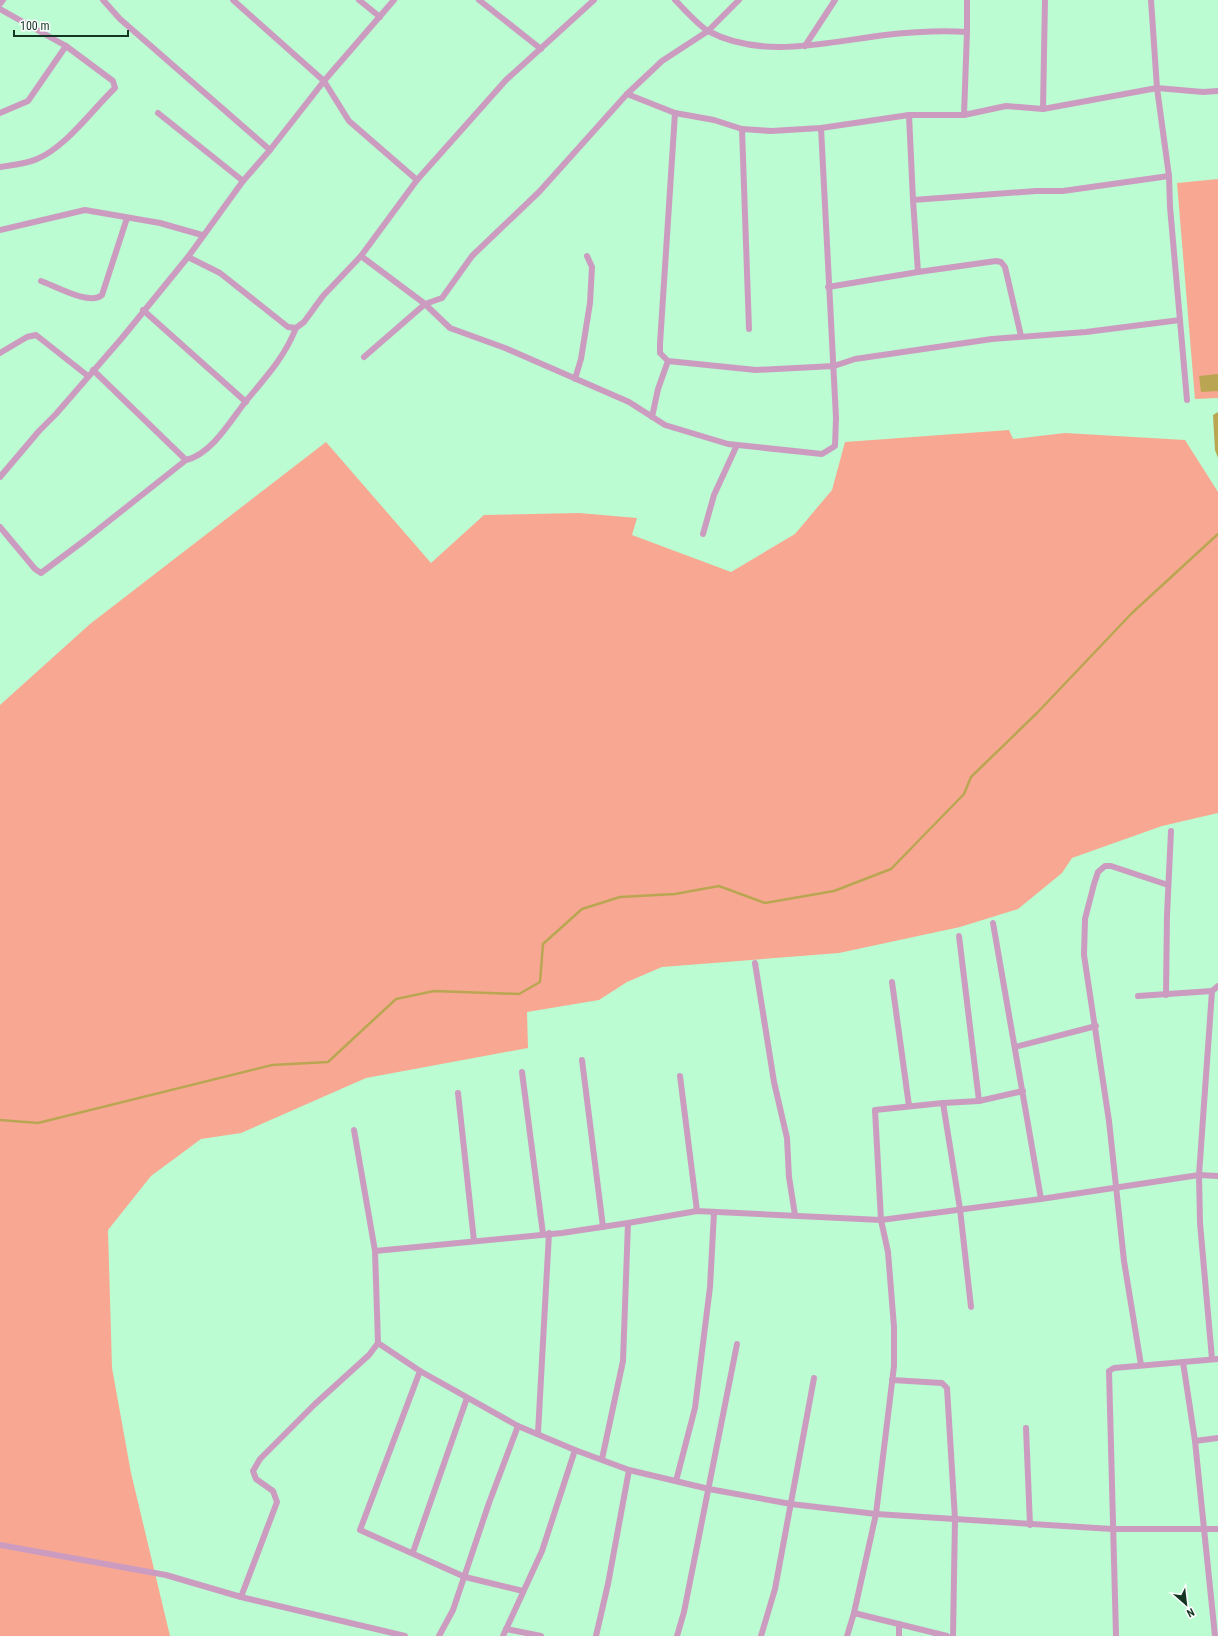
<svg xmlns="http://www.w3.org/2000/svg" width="1218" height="1636" font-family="'Roboto Condensed',sans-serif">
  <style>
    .green { fill: #f8a892 }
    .water { fill: #baa652 }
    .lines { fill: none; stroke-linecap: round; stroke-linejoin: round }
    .stream { stroke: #baa652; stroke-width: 2.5 }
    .minor { stroke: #cc9cc0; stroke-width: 6 }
  </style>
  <rect width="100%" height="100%" fill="#bbfcd2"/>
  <!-- green -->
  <g class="green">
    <path d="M1218,179V398L1195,399L1177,183Z"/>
    <path d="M1009,430L1013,439L1065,433L1185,440L1218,492V813L1162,826L1072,858L1062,873L1018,909L960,927L839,953L662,967L627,982L599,1000L527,1012L528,1048L366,1078L241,1133L201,1139L151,1176L108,1230L112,1368L131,1473L170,1636H0V705L90,624L326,442L431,563L484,515L579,513L637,518L632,535L731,572L795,534L832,490L845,442Z"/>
  </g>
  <!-- water -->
  <g class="water">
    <path d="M1218,374V391L1201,392L1199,376Z"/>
    <path d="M1218,412V458L1215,450L1213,415Z"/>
  </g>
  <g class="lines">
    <!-- stream -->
    <path class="stream" d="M0,1120L38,1123L272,1065L328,1062L396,999L434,991L519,994L540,982L543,944L582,909L620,897L675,894L719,886L765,903L834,891L891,869L964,794L971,777L1037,713L1132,613L1218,534"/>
    <!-- minor -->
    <g class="minor">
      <path d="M233,0L324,81L349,121L417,180"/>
      <path d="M359,0L380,17"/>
      <path d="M479,0L541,49"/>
      <path d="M675,0C684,9 698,25 708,31C762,60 828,42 885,35C912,32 939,30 967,32L964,115"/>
      <path d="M1151,0L1157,88L1169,176L1170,207L1187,400"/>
      <path d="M0,4L3,0"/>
      <path d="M0,9L66,46L113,81L115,88C92,110 66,147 37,159C26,164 12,165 0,167"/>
      <path d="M967,32V0"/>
      <path d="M805,46L835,0"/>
      <path d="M627,94L675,113L714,120L742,129L771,131L821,128L909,115H964L1006,106L1043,109L1157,88L1203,92L1218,91"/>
      <path d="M1043,109L1045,0"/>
      <path d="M0,113L28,101L66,46"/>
      <path d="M158,113L243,181"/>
      <path d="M675,113L660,344V353L668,361L756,370L834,366L855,359L992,339L1086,332L1180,320"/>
      <path d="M909,115L913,200"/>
      <path d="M742,129L749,329"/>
      <path d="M270,150L324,81L394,0"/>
      <path d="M0,230L85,210L160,223L202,235"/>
      <path d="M361,256L425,304L442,298L472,256L539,192L627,94L662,61L708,31L739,0"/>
      <path d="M188,257L220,273L288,327L296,328L304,322L323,296L361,256L417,180L506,80L594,0"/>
      <path d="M918,272L996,261L1001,262L1005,267L1021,336"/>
      <path d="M41,281C55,286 90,306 102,295L127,218"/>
      <path d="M828,287L918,272L913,200L1036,191H1063L1169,176"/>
      <path d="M143,310L246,402"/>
      <path d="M0,353L27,337L36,335L88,376"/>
      <path d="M364,357L425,304L450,328L505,348L629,402L665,425L728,444L822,454L835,446L836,418L821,128"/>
      <path d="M93,370L186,460C212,454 231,420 246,401C266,377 284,358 296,328"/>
      <path d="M575,379L581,359L590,303L592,267L587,256"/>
      <path d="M652,417L658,389L668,361"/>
      <path d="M0,477L39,431L56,414L122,338L188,257L243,181L270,150L120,19L103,0"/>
      <path d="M0,527L35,569L41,573L85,540L186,460"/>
      <path d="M703,534L714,495L737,445"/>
      <path d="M993,923L1041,1199"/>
      <path d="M959,936L979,1101"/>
      <path d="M755,963L774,1082L787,1138L789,1177L795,1215"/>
      <path d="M892,982L909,1106"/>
      <path d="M1166,995L1167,915L1171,831"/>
      <path d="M1138,996L1212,991"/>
      <path d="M1015,1047L1096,1026"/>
      <path d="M582,1060L603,1227"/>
      <path d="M522,1072L543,1234"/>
      <path d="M680,1076L697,1211"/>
      <path d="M458,1093L474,1241"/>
      <path d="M943,1103L960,1209L971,1307"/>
      <path d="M375,1251L562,1233L628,1223L697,1211L881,1220L875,1110L943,1103L979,1101L1023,1091"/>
      <path d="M378,1343L420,1371L518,1426L575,1450L629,1470L709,1489L791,1504L876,1514L1112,1529H1218"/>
      <path d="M1212,1359L1200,1223L1199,1175L1212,991L1218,986"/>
      <path d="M1183,1362L1195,1441L1215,1636"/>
      <path d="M1141,1365L1124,1261L1109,1121L1084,955L1085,919L1094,884L1098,872L1105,866H1111L1168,885"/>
      <path d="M420,1371L360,1530L465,1577L523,1591"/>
      <path d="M892,1380L942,1383L947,1388L955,1519L953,1636"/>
      <path d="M1026,1428L1030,1525"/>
      <path d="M538,1433L549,1233"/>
      <path d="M1195,1441L1218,1438"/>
      <path d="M602,1459L623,1361L628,1223"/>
      <path d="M676,1481L695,1408L710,1287L714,1213"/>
      <path d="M0,1545L166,1575L241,1597L405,1636"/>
      <path d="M413,1552L467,1398"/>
      <path d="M241,1597L277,1502L273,1491L256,1479L253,1471L260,1459L315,1404L369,1355L378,1343L375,1251L354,1130"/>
      <path d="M506,1629L541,1636"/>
      <path d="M439,1636L453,1610L489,1503L518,1426"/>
      <path d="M503,1636L542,1551L575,1450"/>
      <path d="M596,1636L608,1584L629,1470"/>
      <path d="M677,1636L684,1612L737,1344"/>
      <path d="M761,1636L775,1589L814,1378"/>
      <path d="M847,1636L854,1613"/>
      <path d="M899,1636V1624"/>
      <path d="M947,1636L854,1613L876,1514L894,1366V1327L888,1252L881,1220L1041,1199L1199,1175L1218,1176"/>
      <path d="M1116,1636L1109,1371L1114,1368L1218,1359"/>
    </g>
  </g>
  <!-- north arrow -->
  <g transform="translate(1186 1604) rotate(152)" stroke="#ffffff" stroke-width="3" paint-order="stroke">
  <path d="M0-3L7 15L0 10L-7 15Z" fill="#133622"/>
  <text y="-6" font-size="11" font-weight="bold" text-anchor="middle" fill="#133622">N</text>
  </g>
  <!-- scale -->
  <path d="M14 30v6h114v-6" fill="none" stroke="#133622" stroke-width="2"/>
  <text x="20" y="30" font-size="12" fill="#133622" stroke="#ffffff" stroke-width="3" paint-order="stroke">100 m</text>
</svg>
